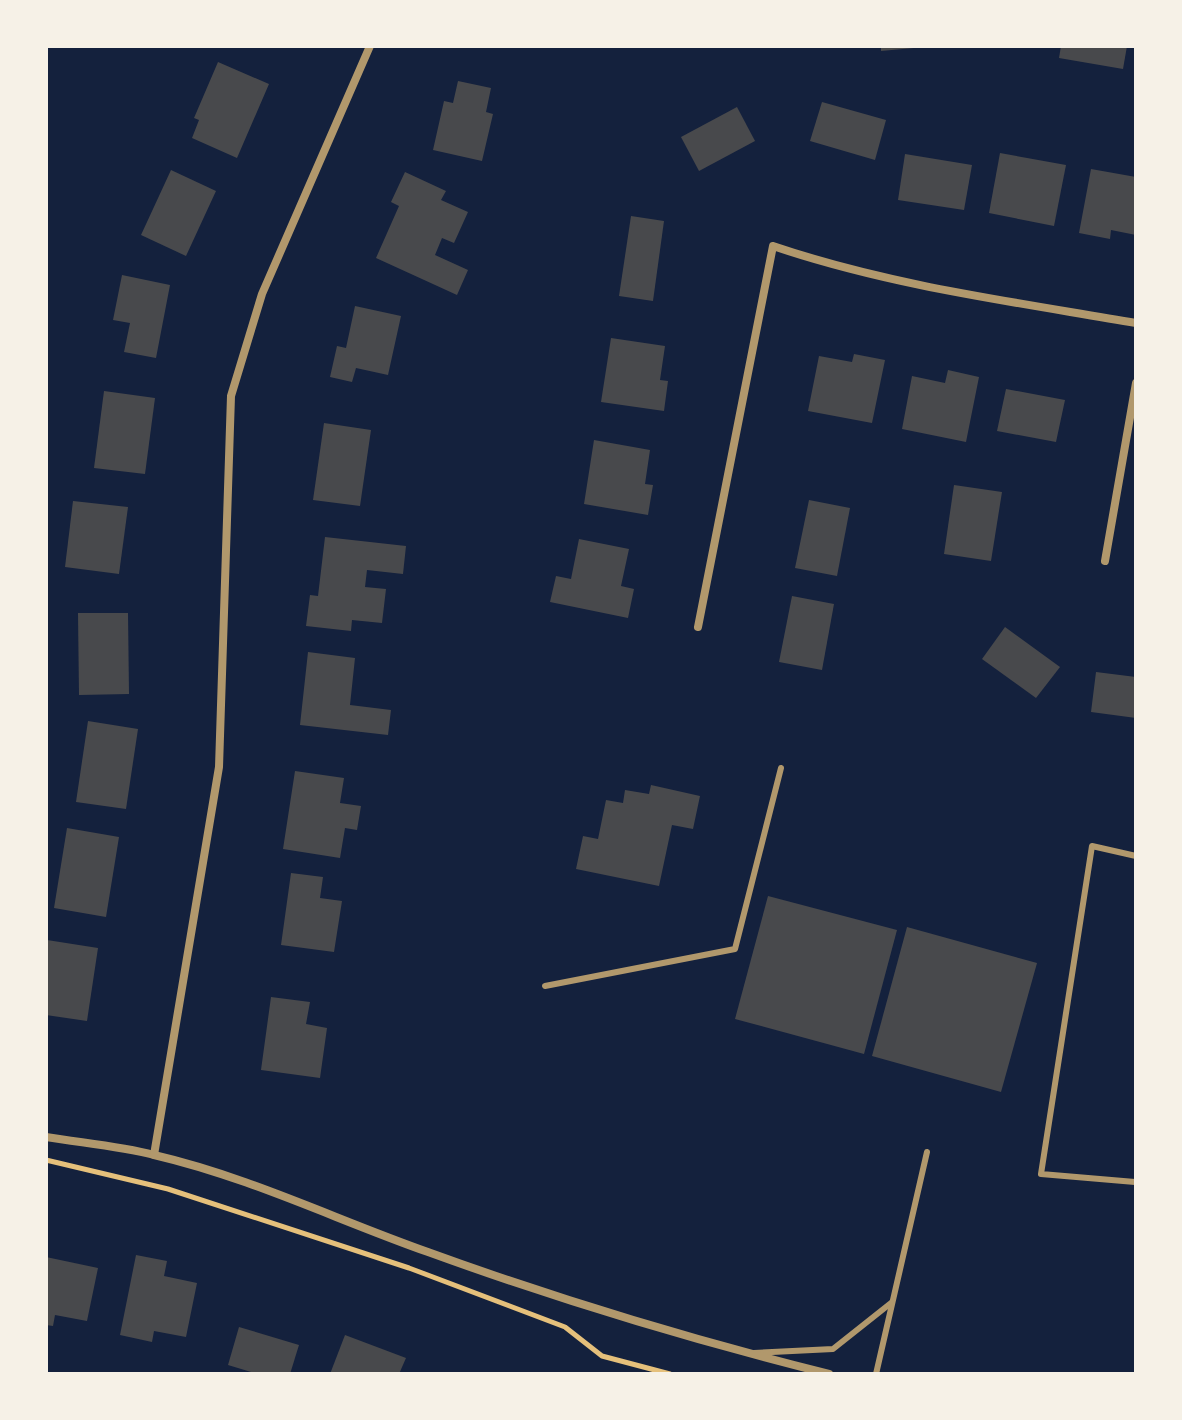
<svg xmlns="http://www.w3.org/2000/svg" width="1182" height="1420" font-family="'Nunito Sans',sans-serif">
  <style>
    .building { fill: #48494c }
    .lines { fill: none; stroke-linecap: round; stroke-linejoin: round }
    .path { stroke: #e5c07b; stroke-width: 5 }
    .service { stroke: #b1986c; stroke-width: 6 }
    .minor { stroke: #b1986c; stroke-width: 8 }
  </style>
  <rect width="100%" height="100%" fill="#14213d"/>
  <!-- building -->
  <g class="building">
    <path d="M881,46H913L914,48L881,51Z"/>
    <path d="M1061,46H1127L1123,69L1059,58Z"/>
    <path d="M218,62L269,84L237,158L192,138L199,120L194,118Z"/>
    <path d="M458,81L491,88L486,112L493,114L482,161L433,150L444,101L453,103Z"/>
    <path d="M822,102L886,120L875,160L810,141Z"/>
    <path d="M737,107L755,141L699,171L681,137Z"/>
    <path d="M1000,153L1066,165L1054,226L989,213Z"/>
    <path d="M905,154L972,165L964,210L898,200Z"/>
    <path d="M1091,169L1136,177V235L1111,230L1110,239L1079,233Z"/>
    <path d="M171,170L216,191L186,256L141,235Z"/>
    <path d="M405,172L446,191L441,200L468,212L454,243L442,238L435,255L468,270L457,295L376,258L399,206L391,202Z"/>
    <path d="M631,216L664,221L653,301L619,296Z"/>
    <path d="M122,275L170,285L156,358L124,352L130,323L113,320Z"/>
    <path d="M355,306L401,316L388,375L356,368L352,382L330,377L337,346L346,348Z"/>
    <path d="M611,338L665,346L660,380L668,381L664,411L601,402Z"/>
    <path d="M854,354L885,360L872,423L808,411L819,356L852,362Z"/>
    <path d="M948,370L979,377L966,442L902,429L912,376L945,383Z"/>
    <path d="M1006,389L1065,400L1056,442L997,431Z"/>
    <path d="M104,391L155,398L145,474L94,468Z"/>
    <path d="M324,423L371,430L360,506L313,500Z"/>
    <path d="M594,440L650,450L645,484L653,485L648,515L584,504Z"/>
    <path d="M954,485L1002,492L991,561L944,554Z"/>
    <path d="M809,500L850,508L837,576L795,568Z"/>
    <path d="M73,501L128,507L119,574L65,567Z"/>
    <path d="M325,537L406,546L403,574L367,570L365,587L386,589L382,623L352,620L351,631L306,626L310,595L318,596Z"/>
    <path d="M579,539L629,549L621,586L634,589L628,618L550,602L556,576L571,579Z"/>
    <path d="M792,596L834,604L822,670L779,662Z"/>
    <path d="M78,613H128L129,694L79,695Z"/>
    <path d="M1005,627L1060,667L1036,698L982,659Z"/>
    <path d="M308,652L355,658L350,705L391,710L388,735L300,725Z"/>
    <path d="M1096,672L1136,677V718L1091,712Z"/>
    <path d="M88,721L138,729L126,809L76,802Z"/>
    <path d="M295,771L344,778L340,803L361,806L357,830L345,828L340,858L283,849Z"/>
    <path d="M651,785L700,796L693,829L672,825L659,886L576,869L583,836L598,839L606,800L623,803L625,790L649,794Z"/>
    <path d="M67,828L119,837L106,917L54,908Z"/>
    <path d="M291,873L323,877L320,898L342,901L334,952L281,945Z"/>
    <path d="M768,896L897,930L864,1054L735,1019Z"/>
    <path d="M907,927L1037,963L1001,1092L872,1056Z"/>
    <path d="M47,940L98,948L87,1021L46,1015Z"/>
    <path d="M271,997L310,1002L306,1024L327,1028L320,1078L261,1070Z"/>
    <path d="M136,1255L167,1261L164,1276L197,1283L186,1337L154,1331L152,1342L120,1335Z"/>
    <path d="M46,1257L98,1268L87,1321L55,1315L53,1326L46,1325Z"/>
    <path d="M239,1327L299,1345L290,1374H258L228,1365Z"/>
    <path d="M345,1335L406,1358L399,1374H330Z"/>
  </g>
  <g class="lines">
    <!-- path -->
    <path class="path" d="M46,1160L168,1189L409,1268L565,1327L602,1356L670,1374"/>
    <!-- service -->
    <g class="service">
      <path d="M545,986L735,949L781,768"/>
      <path d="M1135,1182L1041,1174L1092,846L1136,856"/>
      <path d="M754,1353L833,1349L891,1303"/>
      <path d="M876,1374L927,1152"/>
    </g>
    <!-- minor -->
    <g class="minor">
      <path d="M1105,561L1136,383"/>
      <path d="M698,627L773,246C891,286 1015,302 1136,323"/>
      <path d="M46,1137C82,1143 119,1146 154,1155C249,1177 337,1220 428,1252C560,1300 693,1340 829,1374"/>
      <path d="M154,1155L219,767L231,396L262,294L370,46"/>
    </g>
  </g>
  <!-- border -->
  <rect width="1182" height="1420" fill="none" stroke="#f6f1e7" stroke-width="96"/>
</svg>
